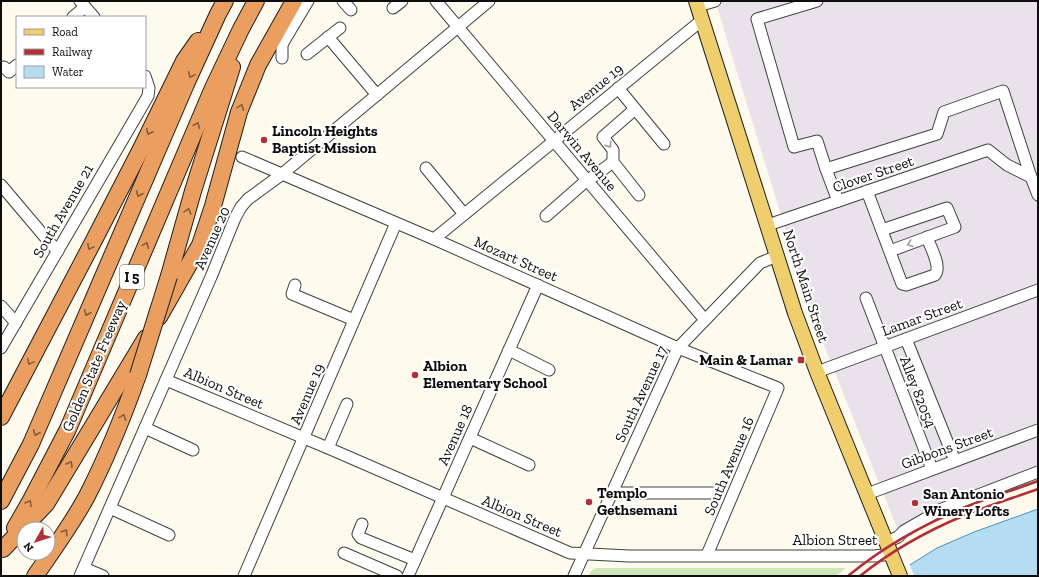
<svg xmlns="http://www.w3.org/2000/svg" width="1039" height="577" font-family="'Zilla Slab',serif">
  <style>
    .industrial { fill: #eae2eb }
    .green { fill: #d1e6ba }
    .water { fill: #b6dcf2; stroke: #4291c4 }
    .pier { fill: #fefbee }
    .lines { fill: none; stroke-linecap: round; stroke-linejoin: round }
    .minor-casing { stroke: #404040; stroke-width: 13 }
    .major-casing { stroke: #1e1e1e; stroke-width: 16 }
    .highway-casing { stroke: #1e1e1e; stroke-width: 18 }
    .minor { stroke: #fff; stroke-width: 11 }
    .major { stroke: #efcf6d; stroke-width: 14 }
    .highway { stroke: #ea9e60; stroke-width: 16 }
    .rail { stroke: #b32f36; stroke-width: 2.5 }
    .highway-bridge-casing { stroke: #1e1e1e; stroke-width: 18; stroke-linecap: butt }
    .highway-bridge { stroke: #ea9e60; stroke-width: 16 }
    .oneway { stroke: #875d3b }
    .oneway2 { stroke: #9e9e9e }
    .poi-dot { fill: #b32f36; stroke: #fff; stroke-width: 1.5 }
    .labels { text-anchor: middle; stroke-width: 4; stroke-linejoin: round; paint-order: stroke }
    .shield { fill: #fff; stroke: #565656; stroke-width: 1 }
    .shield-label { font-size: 14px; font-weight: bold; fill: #0d0d0d }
    .street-label { font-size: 15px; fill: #0d0d0d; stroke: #fff }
    .poi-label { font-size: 15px; font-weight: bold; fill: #0d0d0d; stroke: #fff; text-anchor: start }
  </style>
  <rect width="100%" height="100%" fill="#fefbee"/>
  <!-- industrial -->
  <path class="industrial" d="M715,1H1038V475L899,533L820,335L813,313H811L809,306Z"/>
  <!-- green -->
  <path class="green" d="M597,568H846L836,576H588L593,569Z"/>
  <!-- water -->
  <path class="water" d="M1038,509V576H892L937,548L974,532Z"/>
  <!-- pier -->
  <path class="pier" d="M909,563L914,576H890L891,574Z"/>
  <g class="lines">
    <defs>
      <g id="minor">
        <path d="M80,1L94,17"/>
        <path d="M343,1L351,10"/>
        <path d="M436,1L705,320"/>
        <path d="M817,1L757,19L794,147L817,141L826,169"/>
        <path d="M698,6L715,1"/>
        <path d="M393,8L402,1"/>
        <path d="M73,17L85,7"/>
        <path d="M328,37L377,95"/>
        <path d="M307,54L340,28"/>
        <path d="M282,58V45L284,41L308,1"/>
        <path d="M4,67L9,72L17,65"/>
        <path d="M618,88L664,144"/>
        <path d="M635,109L603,137L613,150V162L639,195"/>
        <path d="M242,157L434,239L678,348L778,388L707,555"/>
        <path d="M426,168L464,214"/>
        <path d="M1,185L50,243L58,251"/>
        <path d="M867,191L902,284L906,285L935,275C942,266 930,247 927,237"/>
        <path d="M838,201L826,169L937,134L944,112L1003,91L1031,177"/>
        <path d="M546,216L587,180L594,176L613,162"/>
        <path d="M768,225L988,150L1007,165L1031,177L1038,195"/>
        <path d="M882,230L947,208L955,227L890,251"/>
        <path d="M434,239L702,20"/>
        <path d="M295,285L292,294L354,320"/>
        <path d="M866,298L932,469"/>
        <path d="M1,306L16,323"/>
        <path d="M906,339L955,461"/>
        <path d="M1,348L148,96L149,88L145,76"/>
        <path d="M509,350L549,370"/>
        <path d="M817,372L1038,290"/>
        <path d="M166,380L328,448L570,553L629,556H875L891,554"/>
        <path d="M145,428L193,450"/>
        <path d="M470,438L529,465"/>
        <path d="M328,448L347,404"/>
        <path d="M612,493H717"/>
        <path d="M867,494L1038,430"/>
        <path d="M110,508L169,535"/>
        <path d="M362,524L358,534L361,538L415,560"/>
        <path d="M887,542L898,537L904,531L942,509L1038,472"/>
        <path d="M344,553L397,576"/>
        <path d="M84,568L103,576"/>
        <path d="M80,576L211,277L235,218L241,207L248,199L281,175L489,1"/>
        <path d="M244,576L396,223"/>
        <path d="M408,576L538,285"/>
        <path d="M574,576L678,348L760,263L777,256"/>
      </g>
      <path id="major" d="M696,1L795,313L817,372L900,576"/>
      <g id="highway">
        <path d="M169,276L193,191L232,67"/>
        <path d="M159,317L200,245L213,206L239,112L258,65L294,1"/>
        <path d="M1,417L93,242L141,149L184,61L198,41"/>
        <path d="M1,501L31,444L186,84L218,14L225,1"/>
        <path d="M15,528L31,500L68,429L213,88L241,29L256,1"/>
        <path d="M3,549L46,504L146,338"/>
        <path d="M35,576C53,550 72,524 87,496C107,457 123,417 138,375"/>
      </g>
    </defs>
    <!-- minor casing -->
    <use href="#minor" class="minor-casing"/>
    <!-- major casing -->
    <use href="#major" class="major-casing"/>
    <!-- highway casing -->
    <use href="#highway" class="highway-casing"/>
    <!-- minor -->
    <use href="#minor" class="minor"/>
    <!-- major -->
    <use href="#major" class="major"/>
    <!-- highway -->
    <use href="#highway" class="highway"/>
    <!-- rail -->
    <g class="rail">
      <path d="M848,576C883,547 924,524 966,507C990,497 1014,490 1038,481"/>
      <path d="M860,576C890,552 927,531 963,516C987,506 1013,498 1038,489"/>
    </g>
    <defs>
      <path id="highway-bridge" d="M138,375L169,276"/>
    </defs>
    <!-- highway-bridge casing -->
    <use href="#highway-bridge" class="highway-bridge-casing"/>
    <!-- highway-bridge -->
    <use href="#highway-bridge" class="highway-bridge"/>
  </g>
  <!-- one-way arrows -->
  <defs><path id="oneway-chevron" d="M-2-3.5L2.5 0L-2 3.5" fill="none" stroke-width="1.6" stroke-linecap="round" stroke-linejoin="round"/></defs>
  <g class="oneway">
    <use href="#oneway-chevron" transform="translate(191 75) rotate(114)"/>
    <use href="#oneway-chevron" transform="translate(241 107) rotate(-69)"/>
    <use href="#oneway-chevron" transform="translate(197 125) rotate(-67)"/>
    <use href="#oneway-chevron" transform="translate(149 132) rotate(116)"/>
    <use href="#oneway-chevron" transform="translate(139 194) rotate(113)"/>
    <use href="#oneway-chevron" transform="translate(188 211) rotate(-74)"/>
    <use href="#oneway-chevron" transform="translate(146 245) rotate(-67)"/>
    <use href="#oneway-chevron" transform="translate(90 247) rotate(118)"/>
    <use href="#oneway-chevron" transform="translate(87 313) rotate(113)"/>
    <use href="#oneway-chevron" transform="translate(30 362) rotate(118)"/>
    <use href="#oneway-chevron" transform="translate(123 417) rotate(-70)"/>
    <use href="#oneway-chevron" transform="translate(36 433) rotate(113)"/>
    <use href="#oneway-chevron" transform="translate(70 464) rotate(-59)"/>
    <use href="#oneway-chevron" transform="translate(29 503) rotate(-61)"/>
    <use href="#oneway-chevron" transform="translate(65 532) rotate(-57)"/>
  </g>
  <g class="oneway2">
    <use href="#oneway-chevron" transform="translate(609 145) rotate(55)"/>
    <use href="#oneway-chevron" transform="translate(910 244) rotate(160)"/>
  </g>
  <!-- markers -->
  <g class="poi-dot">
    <circle cx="264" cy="140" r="4"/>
    <rect x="797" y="356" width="8" height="8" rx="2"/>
    <circle cx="415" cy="375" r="4"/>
    <circle cx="589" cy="502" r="4"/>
    <circle cx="915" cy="503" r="4"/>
  </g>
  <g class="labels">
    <!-- shield labels -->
    <rect class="shield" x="120" y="265" width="24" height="24" rx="3"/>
    <g class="shield-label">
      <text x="132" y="282">I 5</text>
    </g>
    <!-- street labels -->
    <g class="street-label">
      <text transform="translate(596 87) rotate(-39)" y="5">Avenue 19</text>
      <text transform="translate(582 151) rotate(50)" y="5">Darwin Avenue</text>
      <text transform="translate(873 174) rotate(-19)" y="5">Clover Street</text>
      <text transform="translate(63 211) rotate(-60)" y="5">South Avenue 21</text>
      <text transform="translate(212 238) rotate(-66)" y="5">Avenue 20</text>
      <text transform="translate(516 259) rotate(24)" y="5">Mozart Street</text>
      <text transform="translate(806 286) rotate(72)" y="5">North Main Street</text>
      <text transform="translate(922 317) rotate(-20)" y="5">Lamar Street</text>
      <text transform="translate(94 366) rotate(-67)" y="5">Golden State Freeway</text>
      <text transform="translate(224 388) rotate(23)" y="5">Albion Street</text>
      <text transform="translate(918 392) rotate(69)" y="5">Alley 82054</text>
      <text transform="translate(307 394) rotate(-67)" y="5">Avenue 19</text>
      <text transform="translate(641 394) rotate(-65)" y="5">South Avenue 17</text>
      <text transform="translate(455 435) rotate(-66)" y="5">Avenue 18</text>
      <text transform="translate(947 448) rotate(-20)" y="5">Gibbons Street</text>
      <text transform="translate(729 466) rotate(-67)" y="5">South Avenue 16</text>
      <text transform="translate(522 516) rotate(23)" y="5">Albion Street</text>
      <text x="835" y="545">Albion Street</text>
    </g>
    <!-- poi labels -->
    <g class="poi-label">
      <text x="272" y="136">Lincoln Heights<tspan x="272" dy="17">Baptist Mission</tspan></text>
      <text x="793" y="365" text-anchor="end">Main &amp; Lamar</text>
      <text x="423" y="371">Albion<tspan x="423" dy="17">Elementary School</tspan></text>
      <text x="597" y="498">Templo<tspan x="597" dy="17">Gethsemani</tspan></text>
      <text x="923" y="499">San Antonio<tspan x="923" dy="17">Winery Lofts</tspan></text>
    </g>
  </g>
  <!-- border -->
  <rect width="1039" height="577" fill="none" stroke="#0d0d0d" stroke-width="4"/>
  <!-- legend -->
  <rect x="16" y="16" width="130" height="72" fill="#ffffff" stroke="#9e9e9e"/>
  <rect x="24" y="29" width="20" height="6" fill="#efcf6d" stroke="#9e9e9e"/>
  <text x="52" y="36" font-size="12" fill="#0d0d0d">Road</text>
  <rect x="24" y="49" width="20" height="6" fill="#b32f36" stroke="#9e9e9e"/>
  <text x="52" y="56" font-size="12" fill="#0d0d0d">Railway</text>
  <rect x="24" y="66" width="20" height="12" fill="#b6dcf2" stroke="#9e9e9e"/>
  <text x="52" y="76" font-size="12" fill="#0d0d0d">Water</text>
  <!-- north arrow -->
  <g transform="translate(36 541) rotate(231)"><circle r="19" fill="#ffffff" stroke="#9e9e9e"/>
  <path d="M0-3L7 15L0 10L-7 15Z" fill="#b32f36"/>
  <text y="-6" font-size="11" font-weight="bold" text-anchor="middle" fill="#0d0d0d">N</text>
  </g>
</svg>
